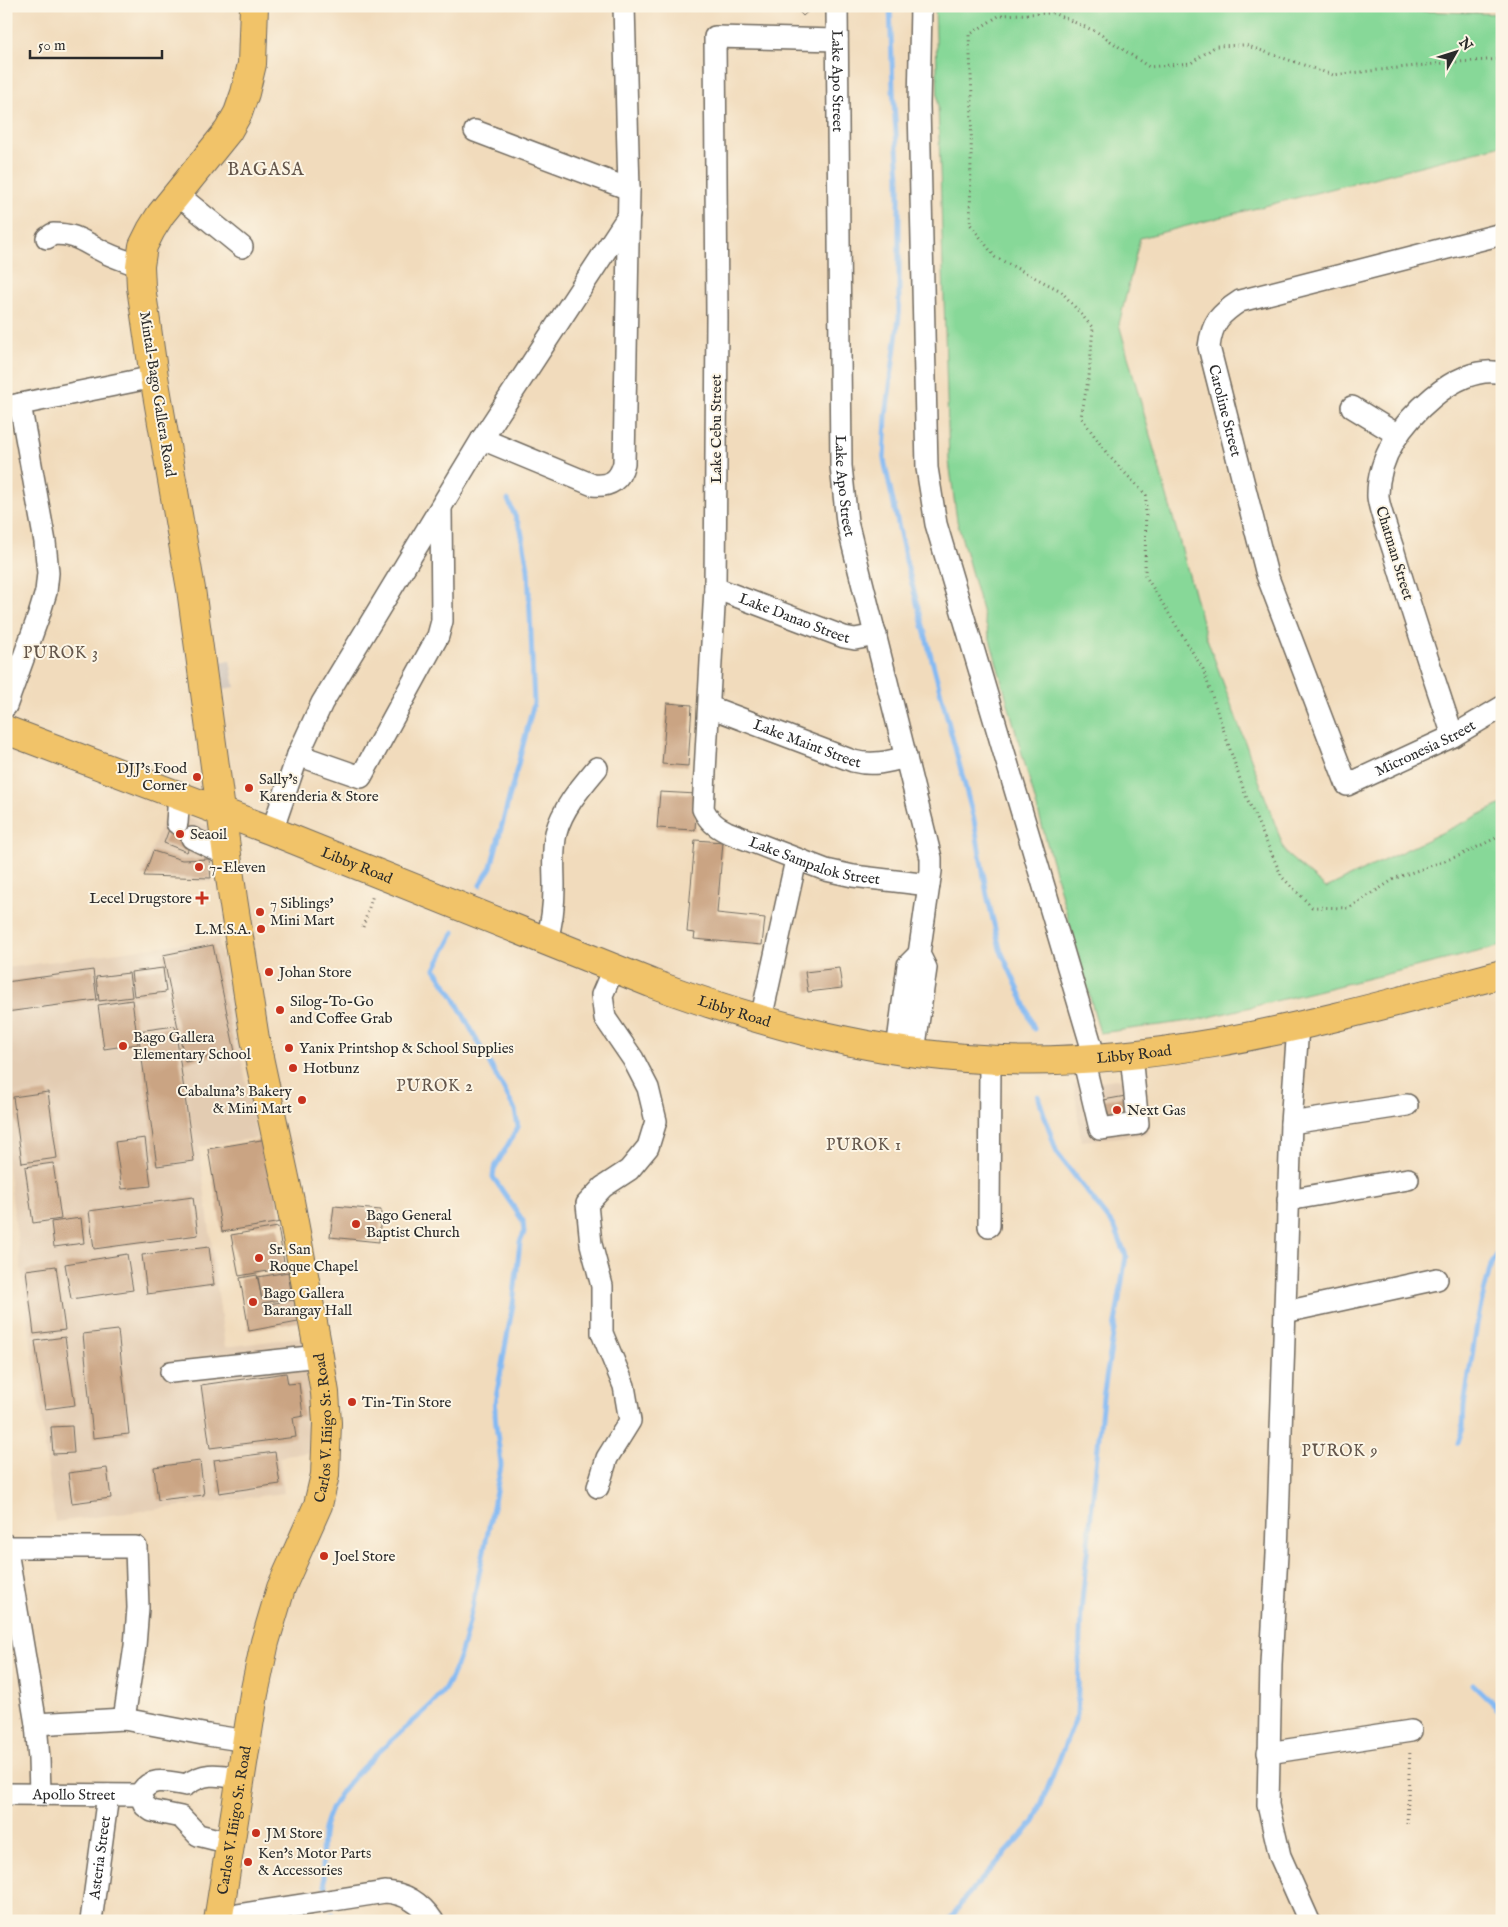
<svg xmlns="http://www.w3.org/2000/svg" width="1508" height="1927" font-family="'IM FELL English',serif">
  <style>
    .built { fill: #e3ccb2 }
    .industrial { fill: #cdc2b9 }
    .green { fill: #87d898; stroke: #598262 }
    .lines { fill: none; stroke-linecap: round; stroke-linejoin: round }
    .stream { stroke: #84baf3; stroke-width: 5 }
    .building { fill: #caa483 }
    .minor-casing { stroke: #70695e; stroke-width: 24 }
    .major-casing { stroke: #70695e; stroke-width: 30 }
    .path { stroke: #70695e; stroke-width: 3; stroke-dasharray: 1 4; stroke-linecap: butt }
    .minor { stroke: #fff; stroke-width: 21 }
    .major { stroke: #f1c369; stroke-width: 28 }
    .poi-dot { fill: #c8321e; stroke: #fcf5e5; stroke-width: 2 }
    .labels { text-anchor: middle; stroke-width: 4; stroke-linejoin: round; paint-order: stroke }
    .street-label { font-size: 15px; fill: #2b2b2b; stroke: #fcf5e5 }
    .poi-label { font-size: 15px; fill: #2b2b2b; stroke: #fcf5e5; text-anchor: start }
    .neighbourhood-label { font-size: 16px; letter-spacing: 1px; fill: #63554a; stroke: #fcf5e5 }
    .quarter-label { font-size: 18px; letter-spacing: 1px; fill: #63554a; stroke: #fcf5e5 }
  </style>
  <rect width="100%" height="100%" fill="#fcf5e5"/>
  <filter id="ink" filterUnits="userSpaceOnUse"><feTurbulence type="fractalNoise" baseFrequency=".02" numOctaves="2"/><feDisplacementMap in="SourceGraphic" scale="10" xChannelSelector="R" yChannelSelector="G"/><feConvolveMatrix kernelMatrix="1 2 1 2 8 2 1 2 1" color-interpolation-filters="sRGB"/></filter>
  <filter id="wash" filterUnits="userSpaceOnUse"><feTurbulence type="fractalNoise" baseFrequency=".0096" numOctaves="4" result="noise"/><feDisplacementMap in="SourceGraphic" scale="20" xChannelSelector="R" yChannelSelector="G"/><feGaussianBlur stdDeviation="1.12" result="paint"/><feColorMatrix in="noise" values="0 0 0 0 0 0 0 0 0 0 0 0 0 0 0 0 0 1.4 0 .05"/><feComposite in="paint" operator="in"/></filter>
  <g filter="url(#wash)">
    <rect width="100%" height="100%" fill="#f1dbbc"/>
    <!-- built -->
    <g class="built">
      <path d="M167,811L209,826L212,882L141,876Z"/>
      <path d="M218,938L257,1138L199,1147L225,1347L303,1337L307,1357L311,1452L279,1457L284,1493L55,1522L6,1153V968Z"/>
      <path d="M1143,1076L1149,1134L1081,1141L1074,1084Z"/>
    </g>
    <!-- industrial -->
    <path class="industrial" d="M230,660L235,687L216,690L211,664Z"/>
    <!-- green -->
    <path class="green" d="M935,6H1277L1502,14V145L1140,238L1119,324L1206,636L1286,854L1326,888L1502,804V946L1197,1020L1100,1033L957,521L949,461Z"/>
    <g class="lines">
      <!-- stream -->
      <g class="stream">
        <path d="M890,6L893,89L899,177V317L886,416L884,460L906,561L974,820L987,895L1000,949L1022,997L1034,1029"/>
        <path d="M480,885L491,867L534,703L528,568L521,530L508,500"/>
        <path d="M1458,1443L1463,1428L1464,1405L1479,1313L1491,1264L1502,1247"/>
        <path d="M1473,1684L1502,1712"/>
        <path d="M325,1886C323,1866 320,1844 325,1825C335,1786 380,1751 409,1725C420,1715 439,1700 446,1687C462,1659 469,1624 475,1593C484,1551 493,1508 501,1466C500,1446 494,1424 495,1403L513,1304L520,1242L524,1233L523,1221L493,1177L494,1169L518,1127L515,1110L453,996L435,969L454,932"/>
        <path d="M332,1914L334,1921"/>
        <path d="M949,1921L965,1898L1034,1822L1077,1715L1081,1612L1103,1397L1126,1256L1115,1228L1057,1153L1038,1096"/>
      </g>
    </g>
    <g id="blocks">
      <!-- building -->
      <g class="building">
        <path d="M794,6H814L803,16Z"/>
        <path d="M667,703L692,705L688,766L662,764Z"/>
        <path d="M660,792L697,794L695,830L657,828Z"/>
        <path d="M172,821L195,830L187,852L164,843Z"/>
        <path d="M695,840L723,842L717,913L765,918L762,945L694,939L695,933L687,932Z"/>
        <path d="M153,851L182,860L209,859L211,878L144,876Z"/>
        <path d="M213,945L235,1052L185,1062L163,955Z"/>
        <path d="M163,968L166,992L134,996L131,972Z"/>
        <path d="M839,968L842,988L808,992L805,972Z"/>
        <path d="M93,970L97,1000L6,1012V982Z"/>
        <path d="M129,973L132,997L99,1001L96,977Z"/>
        <path d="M132,1000L138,1044L104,1049L98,1005Z"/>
        <path d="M175,1026L194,1161L157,1166L138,1031Z"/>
        <path d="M48,1092L57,1158L22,1163L13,1097Z"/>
        <path d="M1131,1095L1135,1119L1103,1124L1098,1101Z"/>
        <path d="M145,1138L151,1186L122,1189L115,1142Z"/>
        <path d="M267,1139L281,1222L222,1232L208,1149Z"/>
        <path d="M53,1163L61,1219L33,1223L25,1167Z"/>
        <path d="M193,1197L198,1235L94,1249L89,1211Z"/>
        <path d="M334,1206L381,1210L379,1242L330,1237Z"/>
        <path d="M81,1218L84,1243L54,1247L51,1222Z"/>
        <path d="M278,1227L285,1268L239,1276L231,1235Z"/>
        <path d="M209,1247L214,1285L147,1294L142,1255Z"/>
        <path d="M127,1254L133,1290L71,1299L65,1264Z"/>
        <path d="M56,1266L65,1330L34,1334L26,1270Z"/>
        <path d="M288,1272L292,1298L262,1303L263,1305L294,1300L298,1322L249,1331L240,1278L257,1275L262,1300L258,1277Z"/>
        <path d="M118,1330L129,1434L93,1438L83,1334Z"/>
        <path d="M65,1337L75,1405L45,1409L35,1341Z"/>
        <path d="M286,1373L288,1384L299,1383L303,1416L293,1418L296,1437L210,1448L201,1385Z"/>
        <path d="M72,1426L74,1453L53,1454L51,1427Z"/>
        <path d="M275,1452L280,1484L219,1493L214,1460Z"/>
        <path d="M200,1461L204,1495L158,1500L154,1467Z"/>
        <path d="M107,1468L111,1498L72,1503L68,1473Z"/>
      </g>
    </g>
  </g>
  <g filter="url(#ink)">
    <use href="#blocks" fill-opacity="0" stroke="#70695e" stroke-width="1"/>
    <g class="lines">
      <defs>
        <g id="minor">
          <path id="s1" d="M837,6L841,466L847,522L931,858V871L919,954L926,968L914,1052"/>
          <path d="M921,6L919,105L927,468L936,524L1095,1058"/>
          <path id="s2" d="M837,40L715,37L717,318L715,588L703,809C709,821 715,826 727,832L826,870L853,876L929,885"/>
          <path d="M475,131L629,189"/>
          <path d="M177,194L242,247"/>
          <path id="s3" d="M1502,234L1240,301C1220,314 1212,322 1209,347L1267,575L1347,785L1453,736L1502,707"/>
          <path d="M47,238L53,234C75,234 81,240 100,250C112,257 127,261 140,266"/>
          <path d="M6,407L154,377"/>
          <path d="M1352,407L1398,435"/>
          <path d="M482,439L593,485C610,487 620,480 624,463L629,189L624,6"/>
          <path id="s4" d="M715,588L844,637L855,639L876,635"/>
          <path d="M6,706L39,615L46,592L48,573L45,542L20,404"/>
          <path id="s5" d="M710,707L853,761C872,766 888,762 906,757"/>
          <path d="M1453,736C1433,675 1412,614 1394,552C1390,539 1379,509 1378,497C1377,457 1403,422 1433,397C1451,382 1477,367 1502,373"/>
          <path d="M298,755L361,777L438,636L442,621L441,509"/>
          <path d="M177,823L179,795"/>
          <path d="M272,831L298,755L322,703L482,439L629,215"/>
          <path d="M192,838L227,855"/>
          <path d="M547,940C552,922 554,905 554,887C554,869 552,851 556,833C562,809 581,787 597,768"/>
          <path d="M761,1019L796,860"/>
          <path d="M1298,1027L1291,1123L1277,1554L1271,1664L1268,1805L1280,1856L1309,1921"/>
          <path d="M897,1050L908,965L919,954"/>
          <path d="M1083,1058L1100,1129L1138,1124L1131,1055"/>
          <path d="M1291,1123L1407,1105"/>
          <path d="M1288,1200L1408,1179"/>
          <path d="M989,1226L990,1060"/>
          <path d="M1285,1312L1437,1279"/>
          <path d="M171,1372L319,1356"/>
          <path d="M598,1487L607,1458L630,1421L624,1386L602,1333V1286L591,1244L587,1204L603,1187L629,1170L648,1147L656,1121L648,1088L633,1059L605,1018L602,995L614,967"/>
          <path d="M6,1545L36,1724L39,1759L40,1793"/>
          <path d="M7,1547H136L138,1608L135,1646L124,1719"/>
          <path d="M36,1724L124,1719L208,1735L247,1741"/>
          <path d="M1268,1753L1411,1731"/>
          <path id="s6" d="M6,1794L140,1795"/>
          <path d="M230,1843L198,1835L181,1817L152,1811L145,1806L140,1795C149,1775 169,1782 186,1785C206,1771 218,1775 241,1778"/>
          <path d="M218,1918L385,1892C406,1893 421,1903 433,1921"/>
          <path id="s7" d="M91,1921L108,1795"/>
        </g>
        <g id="major">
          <path id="s8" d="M6,730L272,831L651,983C752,1020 857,1050 965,1058C1148,1073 1326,1020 1502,974"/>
          <path id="s9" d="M218,1921L254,1694L265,1642L281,1588L318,1505L325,1475L327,1423L325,1393L317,1344L290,1201L255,1039L233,899L191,589L154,377L141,287L140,266L143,246L151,230L161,214L228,131L238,113L245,93L252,64L254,6"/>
        </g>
      </defs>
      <!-- minor casing -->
      <use href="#minor" class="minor-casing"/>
      <!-- major casing -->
      <use href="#major" class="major-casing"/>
      <!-- path -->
      <g class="path">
        <path d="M1502,59L1444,63L1333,75L1245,45L1216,46L1191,63L1149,67L1097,32L1053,13L1000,15L969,35L972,95L970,224L995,257L1061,291L1093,328L1089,375L1081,417L1108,455L1146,495L1145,575L1203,669L1245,794L1282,877L1312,907L1349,908L1396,878L1461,855L1502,835"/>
        <path d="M363,927L373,895"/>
        <path d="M1407,1824L1410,1749"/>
      </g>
      <!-- minor -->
      <use href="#minor" class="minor"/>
      <!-- major -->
      <use href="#major" class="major"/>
    </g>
  </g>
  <!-- markers -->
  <g class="poi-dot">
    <circle cx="197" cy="777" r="5"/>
    <circle cx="249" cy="788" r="5"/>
    <circle cx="180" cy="834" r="5"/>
    <circle cx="199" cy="867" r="5"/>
    <path d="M199.5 890.5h5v5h5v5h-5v5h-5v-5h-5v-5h5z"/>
    <circle cx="260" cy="912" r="5"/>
    <circle cx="261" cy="929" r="5"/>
    <circle cx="269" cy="972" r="5"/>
    <circle cx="280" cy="1010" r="5"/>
    <circle cx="123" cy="1046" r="5"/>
    <circle cx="289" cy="1048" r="5"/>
    <circle cx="293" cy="1068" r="5"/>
    <circle cx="302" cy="1100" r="5"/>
    <circle cx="1117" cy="1110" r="5"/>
    <circle cx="356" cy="1224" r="5"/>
    <circle cx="259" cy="1258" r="5"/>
    <circle cx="253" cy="1302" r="5"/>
    <circle cx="352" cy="1402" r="5"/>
    <circle cx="324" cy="1556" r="5"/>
    <circle cx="256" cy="1833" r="5"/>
    <circle cx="248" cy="1862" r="5"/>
  </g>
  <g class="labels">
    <!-- street labels -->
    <g class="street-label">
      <text dy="5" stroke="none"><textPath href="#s1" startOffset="75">Lake Apo Street</textPath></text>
      <text transform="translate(158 394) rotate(81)" y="5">Mintal-Bago Gallera Road</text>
      <text dy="5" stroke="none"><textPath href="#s3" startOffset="394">Caroline Street</textPath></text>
      <text transform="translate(716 429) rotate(-90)" y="5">Lake Cebu Street</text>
      <text dy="5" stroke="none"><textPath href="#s1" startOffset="480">Lake Apo Street</textPath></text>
      <text transform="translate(1395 553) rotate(73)" y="5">Chatman Street</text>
      <text dy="5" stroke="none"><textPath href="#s4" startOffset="85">Lake Danao Street</textPath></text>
      <text dy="5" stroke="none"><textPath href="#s5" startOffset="104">Lake Maint Street</textPath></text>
      <text dy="5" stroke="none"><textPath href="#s3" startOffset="875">Micronesia Street</textPath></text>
      <text dy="5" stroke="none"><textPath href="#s2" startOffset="1021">Lake Sampalok Street</textPath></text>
      <text dy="5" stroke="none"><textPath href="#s8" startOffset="376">Libby Road</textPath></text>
      <text dy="5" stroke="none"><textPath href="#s8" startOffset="781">Libby Road</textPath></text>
      <text dy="5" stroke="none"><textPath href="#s8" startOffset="1186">Libby Road</textPath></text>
      <text dy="5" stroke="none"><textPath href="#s9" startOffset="508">Carlos V. Iñigo Sr. Road</textPath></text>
      <text dy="5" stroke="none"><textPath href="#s6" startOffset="68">Apollo Street</textPath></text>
      <text dy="5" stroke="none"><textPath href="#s9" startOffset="102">Carlos V. Iñigo Sr. Road</textPath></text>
      <text dy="5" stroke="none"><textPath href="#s7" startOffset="64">Asteria Street</textPath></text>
    </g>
    <!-- poi labels -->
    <g class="poi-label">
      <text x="187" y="773" text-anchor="end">DJJ's Food<tspan x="187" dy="17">Corner</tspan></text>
      <text x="259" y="784">Sally's<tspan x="259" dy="17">Karenderia &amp; Store</tspan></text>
      <text x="190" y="839">Seaoil</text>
      <text x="209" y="872">7-Eleven</text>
      <text x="192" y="903" text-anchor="end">Lecel Drugstore</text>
      <text x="270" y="908">7 Siblings'<tspan x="270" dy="17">Mini Mart</tspan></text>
      <text x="251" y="934" text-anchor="end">L.M.S.A.</text>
      <text x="279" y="977">Johan Store</text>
      <text x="290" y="1006">Silog-To-Go<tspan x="290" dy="17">and Coffee Grab</tspan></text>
      <text x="133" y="1042">Bago Gallera<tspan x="133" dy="17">Elementary School</tspan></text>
      <text x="299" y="1053">Yanix Printshop &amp; School Supplies</text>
      <text x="303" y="1073">Hotbunz</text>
      <text x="292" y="1096" text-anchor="end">Cabaluna's Bakery<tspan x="292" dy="17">&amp; Mini Mart</tspan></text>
      <text x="1127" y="1115">Next Gas</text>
      <text x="366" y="1220">Bago General<tspan x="366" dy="17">Baptist Church</tspan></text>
      <text x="269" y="1254">Sr. San<tspan x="269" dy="17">Roque Chapel</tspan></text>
      <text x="263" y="1298">Bago Gallera<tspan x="263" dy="17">Barangay Hall</tspan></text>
      <text x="362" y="1407">Tin-Tin Store</text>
      <text x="334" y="1561">Joel Store</text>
      <text x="266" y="1838">JM Store</text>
      <text x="258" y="1858">Ken's Motor Parts<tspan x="258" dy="17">&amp; Accessories</tspan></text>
    </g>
    <!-- neighbourhood labels -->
    <g class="neighbourhood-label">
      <text x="61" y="658">PUROK 3</text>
      <text x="435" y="1091">PUROK 2</text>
      <text x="864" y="1150">PUROK 1</text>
      <text x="1340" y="1456">PUROK 9</text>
    </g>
    <!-- quarter labels -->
    <g class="quarter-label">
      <text x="266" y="175">BAGASA</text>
    </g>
  </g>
  <!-- margin -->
  <rect width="1508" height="1927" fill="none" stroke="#fcf5e5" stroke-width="25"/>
  <!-- north arrow -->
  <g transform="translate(1456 52) rotate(51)" stroke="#fcf5e5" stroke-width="4" paint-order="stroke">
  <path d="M0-4L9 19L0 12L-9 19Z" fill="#2b2b2b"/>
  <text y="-8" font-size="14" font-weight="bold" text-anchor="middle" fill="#2b2b2b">N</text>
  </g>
  <!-- scale -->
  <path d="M30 50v8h132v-8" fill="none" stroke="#2b2b2b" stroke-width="2.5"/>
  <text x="38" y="50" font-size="15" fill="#2b2b2b" stroke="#fcf5e5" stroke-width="4" paint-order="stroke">50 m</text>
</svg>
